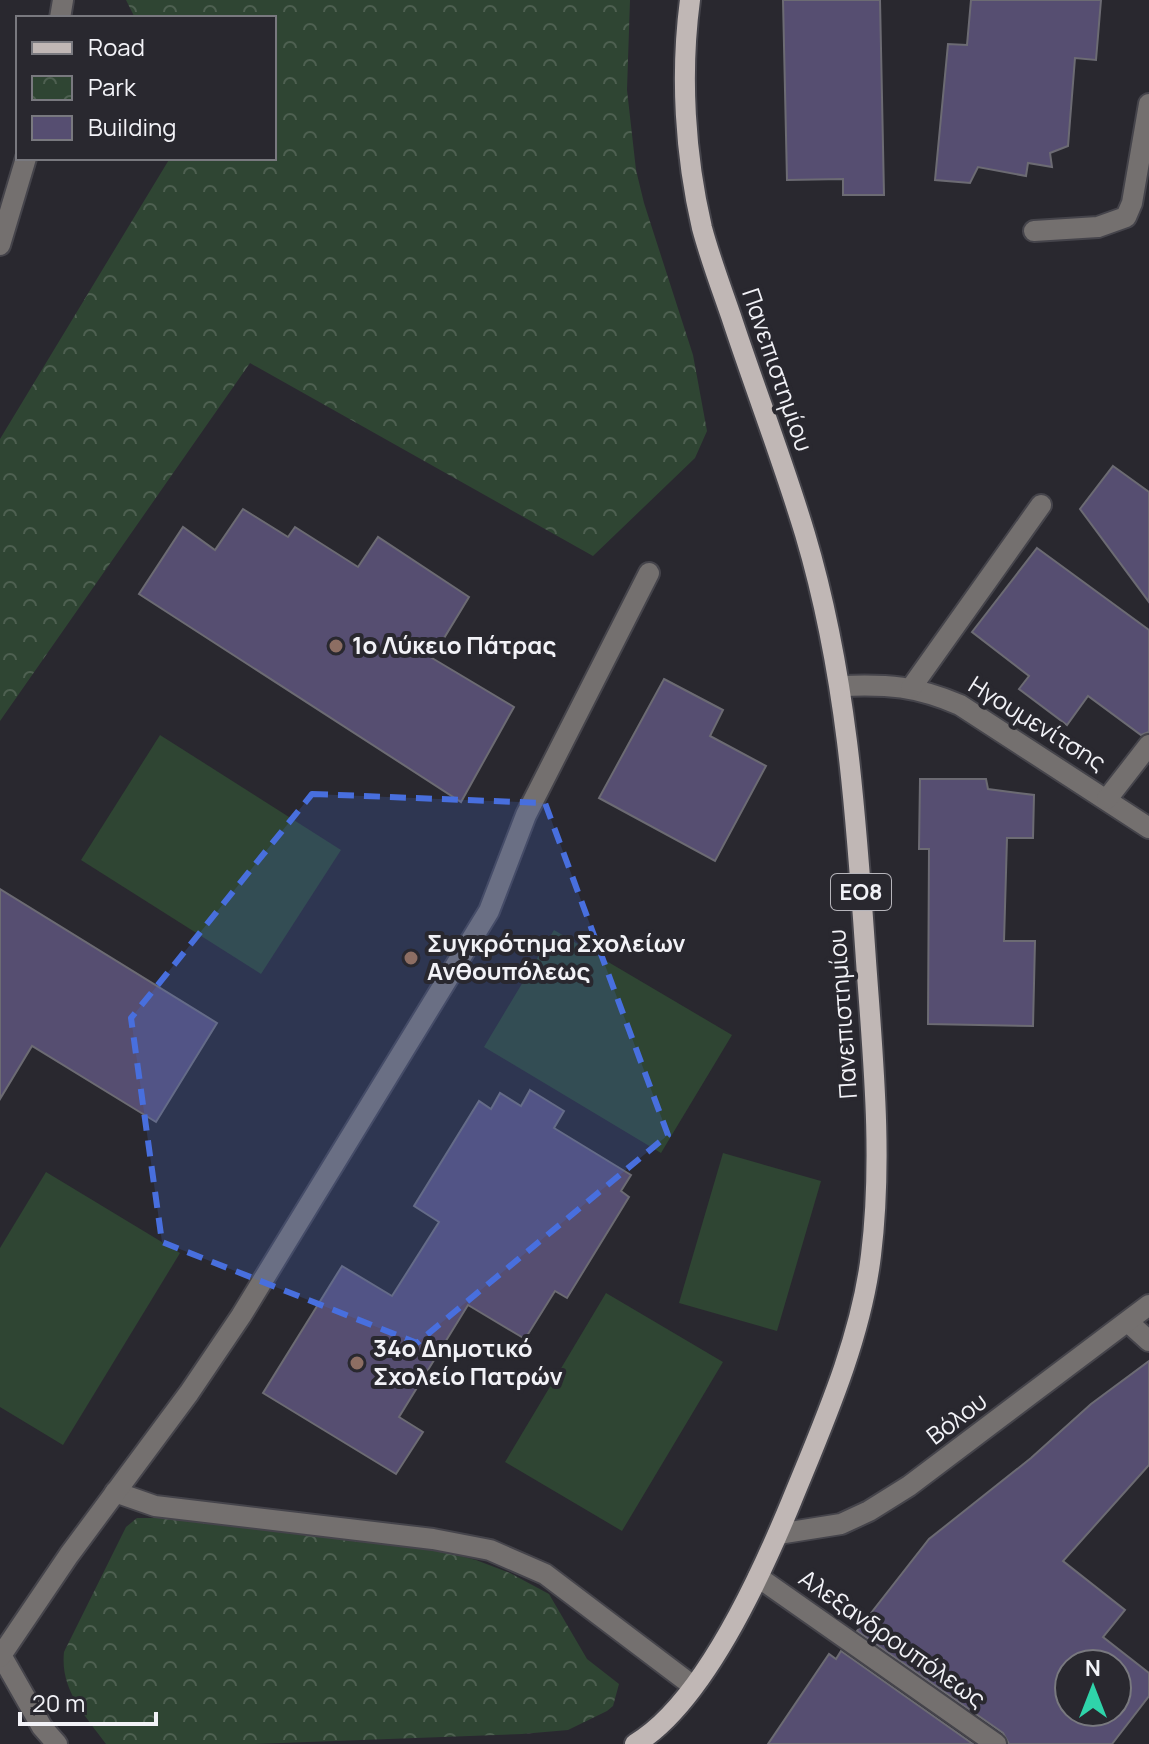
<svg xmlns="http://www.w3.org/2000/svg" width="1149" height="1744" font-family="Manrope,sans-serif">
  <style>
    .park { fill: url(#park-crowns) }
    .pitch { fill: #2f4533 }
    .building { fill: #564e71; stroke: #6c6b73; stroke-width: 2; fill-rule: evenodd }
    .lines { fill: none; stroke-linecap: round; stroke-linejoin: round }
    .minor-casing { stroke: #45444b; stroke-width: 24 }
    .major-casing { stroke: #45444b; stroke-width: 24 }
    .minor { stroke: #74706f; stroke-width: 20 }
    .major { stroke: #c0b7b5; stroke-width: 20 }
    .marked { fill: #486fde; fill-opacity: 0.2; stroke: #486fde; stroke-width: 6; stroke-dasharray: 16 10; stroke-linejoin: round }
    .education-dot { fill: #8d6e63; stroke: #29282f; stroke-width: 3 }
    .labels { text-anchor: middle; stroke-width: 8; stroke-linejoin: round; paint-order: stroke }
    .shield { fill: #29282f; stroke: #b6b5bb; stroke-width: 2 }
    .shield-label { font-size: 22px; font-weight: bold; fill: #f2f2f7 }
    .street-label { font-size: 24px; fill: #f2f2f7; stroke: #29282f }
    .poi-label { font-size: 24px; font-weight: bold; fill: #f2f2f7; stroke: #29282f; text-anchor: start }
  </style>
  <defs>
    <pattern id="park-crowns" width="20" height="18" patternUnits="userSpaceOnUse" patternTransform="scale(2)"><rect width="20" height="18" fill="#2f4533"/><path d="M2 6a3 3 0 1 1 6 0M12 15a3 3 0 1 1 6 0" fill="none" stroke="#4e6051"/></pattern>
  </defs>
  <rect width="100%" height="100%" fill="#29282f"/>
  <!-- park -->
  <g class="park">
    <path d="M126,0H630L627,90L636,170L644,203L693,355L707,431L695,458L593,556L250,363L0,721V439L170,158H274V18H135Z"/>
    <path d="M137,1518H194L344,1535L432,1549L476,1560L510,1573L549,1594L587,1659L619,1684L613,1706L607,1711L568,1730L522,1734L254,1744H106C85,1715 60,1690 64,1652L126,1527Z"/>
  </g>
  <!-- pitch -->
  <g class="pitch">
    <path d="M160,735L341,850L261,974L81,860Z"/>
    <path d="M554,930L732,1035L661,1153L484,1047Z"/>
    <path d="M723,1153L821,1181L777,1331L679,1303Z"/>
    <path d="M46,1172L180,1253L63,1445L0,1407V1248Z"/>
    <path d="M606,1293L723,1362L622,1531L505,1462Z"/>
  </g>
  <!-- building -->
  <g class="building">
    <path d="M783,0H880L884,195H843V179L787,180Z"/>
    <path d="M971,0H1101L1096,60L1075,58L1068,146L1050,153L1052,167L1028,163L1026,176L978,167L970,183L935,180L948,44L967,45Z"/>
    <path d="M1113,466L1149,492V602L1080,509Z"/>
    <path d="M243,509L288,537L295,527L358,567L378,537L469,597L432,658L514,707L461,802L139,594L183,527L215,550Z"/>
    <path d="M1037,548L1149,630V732L1141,735L1088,696L1067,725L1019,689L1029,676L972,632Z"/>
    <path d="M664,679L723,710L710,736L766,766L715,861L599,798Z"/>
    <path d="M920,779H986L988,789L1034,795L1033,838H1007L1004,941H1035L1033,1026L928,1024L929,849H919Z"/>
    <path d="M0,889L217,1023L156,1122L32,1046L0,1099Z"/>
    <path d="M530,1090L564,1111L554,1128L631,1175L621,1191L629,1197L567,1298L555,1291L525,1339L468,1305L399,1417L423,1432L396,1474L263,1393L342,1266L392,1296L439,1222L414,1206L479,1101L491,1109L500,1093L521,1106Z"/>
    <path d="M1149,1361V1465L1063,1561L1125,1610L1103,1637L1149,1673V1696L1112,1744H1009L1003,1733L857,1631L929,1539L1031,1458L1091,1404ZM1069,1664H1117V1712H1069Z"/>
    <path d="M841,1651L973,1744H768L829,1654L836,1659Z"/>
  </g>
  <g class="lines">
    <defs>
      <g id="minor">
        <path d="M60,18L63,0"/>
        <path d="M1034,231L1098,227L1126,217L1132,203L1149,104"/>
        <path d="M0,245L26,158"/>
        <path d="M841,686C888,684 916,686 960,705L1149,828"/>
        <path d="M911,688L1041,505"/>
        <path d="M1107,799L1149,745"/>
        <path d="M1128,1322L1149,1341"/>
        <path d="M115,1492L155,1506L433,1539L490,1550L545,1574L693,1686"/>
        <path d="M778,1534L841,1524L869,1511L909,1486L1149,1305"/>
        <path d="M758,1577L996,1744"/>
        <path d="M1,1655L42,1727L57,1744"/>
        <path d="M0,1657L69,1555L189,1393L241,1316L489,911L526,815L649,573"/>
      </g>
      <path id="major" d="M635,1744C704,1703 762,1573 792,1500C824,1422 861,1339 871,1255C883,1158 873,1058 866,961C856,815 847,675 805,534C783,461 755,389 731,316C721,287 710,258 702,228C685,155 680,75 690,0"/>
    </defs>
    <!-- minor casing -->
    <use href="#minor" class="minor-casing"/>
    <!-- major casing -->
    <use href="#major" class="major-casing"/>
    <!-- minor -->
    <use href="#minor" class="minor"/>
    <!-- major -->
    <use href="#major" class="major"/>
  </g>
  <!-- marked area -->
  <path class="marked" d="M312,794L545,803L668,1135L417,1343L162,1242L131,1018Z"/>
  <!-- markers -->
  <g class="education-dot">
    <circle cx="336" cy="646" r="8"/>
    <circle cx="411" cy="958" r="8"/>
    <circle cx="357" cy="1363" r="8"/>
  </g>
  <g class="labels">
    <!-- shield labels -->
    <rect class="shield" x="831" y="874" width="60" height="36" rx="6"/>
    <g class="shield-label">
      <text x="861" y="900">ΕΟ8</text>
    </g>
    <!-- street labels -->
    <g class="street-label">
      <text transform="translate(777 370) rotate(71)" y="8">Πανεπιστημίου</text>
      <text transform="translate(1037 724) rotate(32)" y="8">Ηγουμενίτσης</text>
      <text transform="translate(843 1014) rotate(-94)" y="8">Πανεπιστημίου</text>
      <text transform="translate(957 1419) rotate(-37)" y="8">Βόλου</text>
      <text transform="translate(892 1639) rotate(35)" y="8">Αλεξανδρουπόλεως</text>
    </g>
    <!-- poi labels -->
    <g class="poi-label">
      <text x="352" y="654">1ο Λύκειο Πάτρας</text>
      <text x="427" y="952">Συγκρότημα Σχολείων<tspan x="427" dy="28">Ανθουπόλεως</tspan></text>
      <text x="373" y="1357">34ο Δημοτικό<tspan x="373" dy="28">Σχολείο Πατρών</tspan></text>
    </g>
  </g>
  <!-- legend -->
  <rect x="16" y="16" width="260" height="144" fill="#29282f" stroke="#79797f" stroke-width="2"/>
  <rect x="32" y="42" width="40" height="12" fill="#c0b7b5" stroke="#79797f" stroke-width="2"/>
  <text x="88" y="56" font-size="24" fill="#f2f2f7">Road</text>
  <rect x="32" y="76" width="40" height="24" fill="url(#park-crowns)" stroke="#79797f" stroke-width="2"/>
  <text x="88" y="96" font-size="24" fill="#f2f2f7">Park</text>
  <rect x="32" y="116" width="40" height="24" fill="#564e71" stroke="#79797f" stroke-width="2"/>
  <text x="88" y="136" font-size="24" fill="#f2f2f7">Building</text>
  <!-- north arrow -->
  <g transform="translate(1093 1688)"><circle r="38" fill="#29282f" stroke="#79797f" stroke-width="2"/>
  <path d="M0-6L14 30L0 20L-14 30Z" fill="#2fd4aa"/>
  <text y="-12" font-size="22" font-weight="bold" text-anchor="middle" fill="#f2f2f7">N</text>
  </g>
  <!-- scale -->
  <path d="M20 1712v12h136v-12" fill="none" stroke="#f2f2f7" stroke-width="4"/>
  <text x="32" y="1712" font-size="24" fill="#f2f2f7" stroke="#29282f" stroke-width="6" paint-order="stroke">20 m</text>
</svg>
